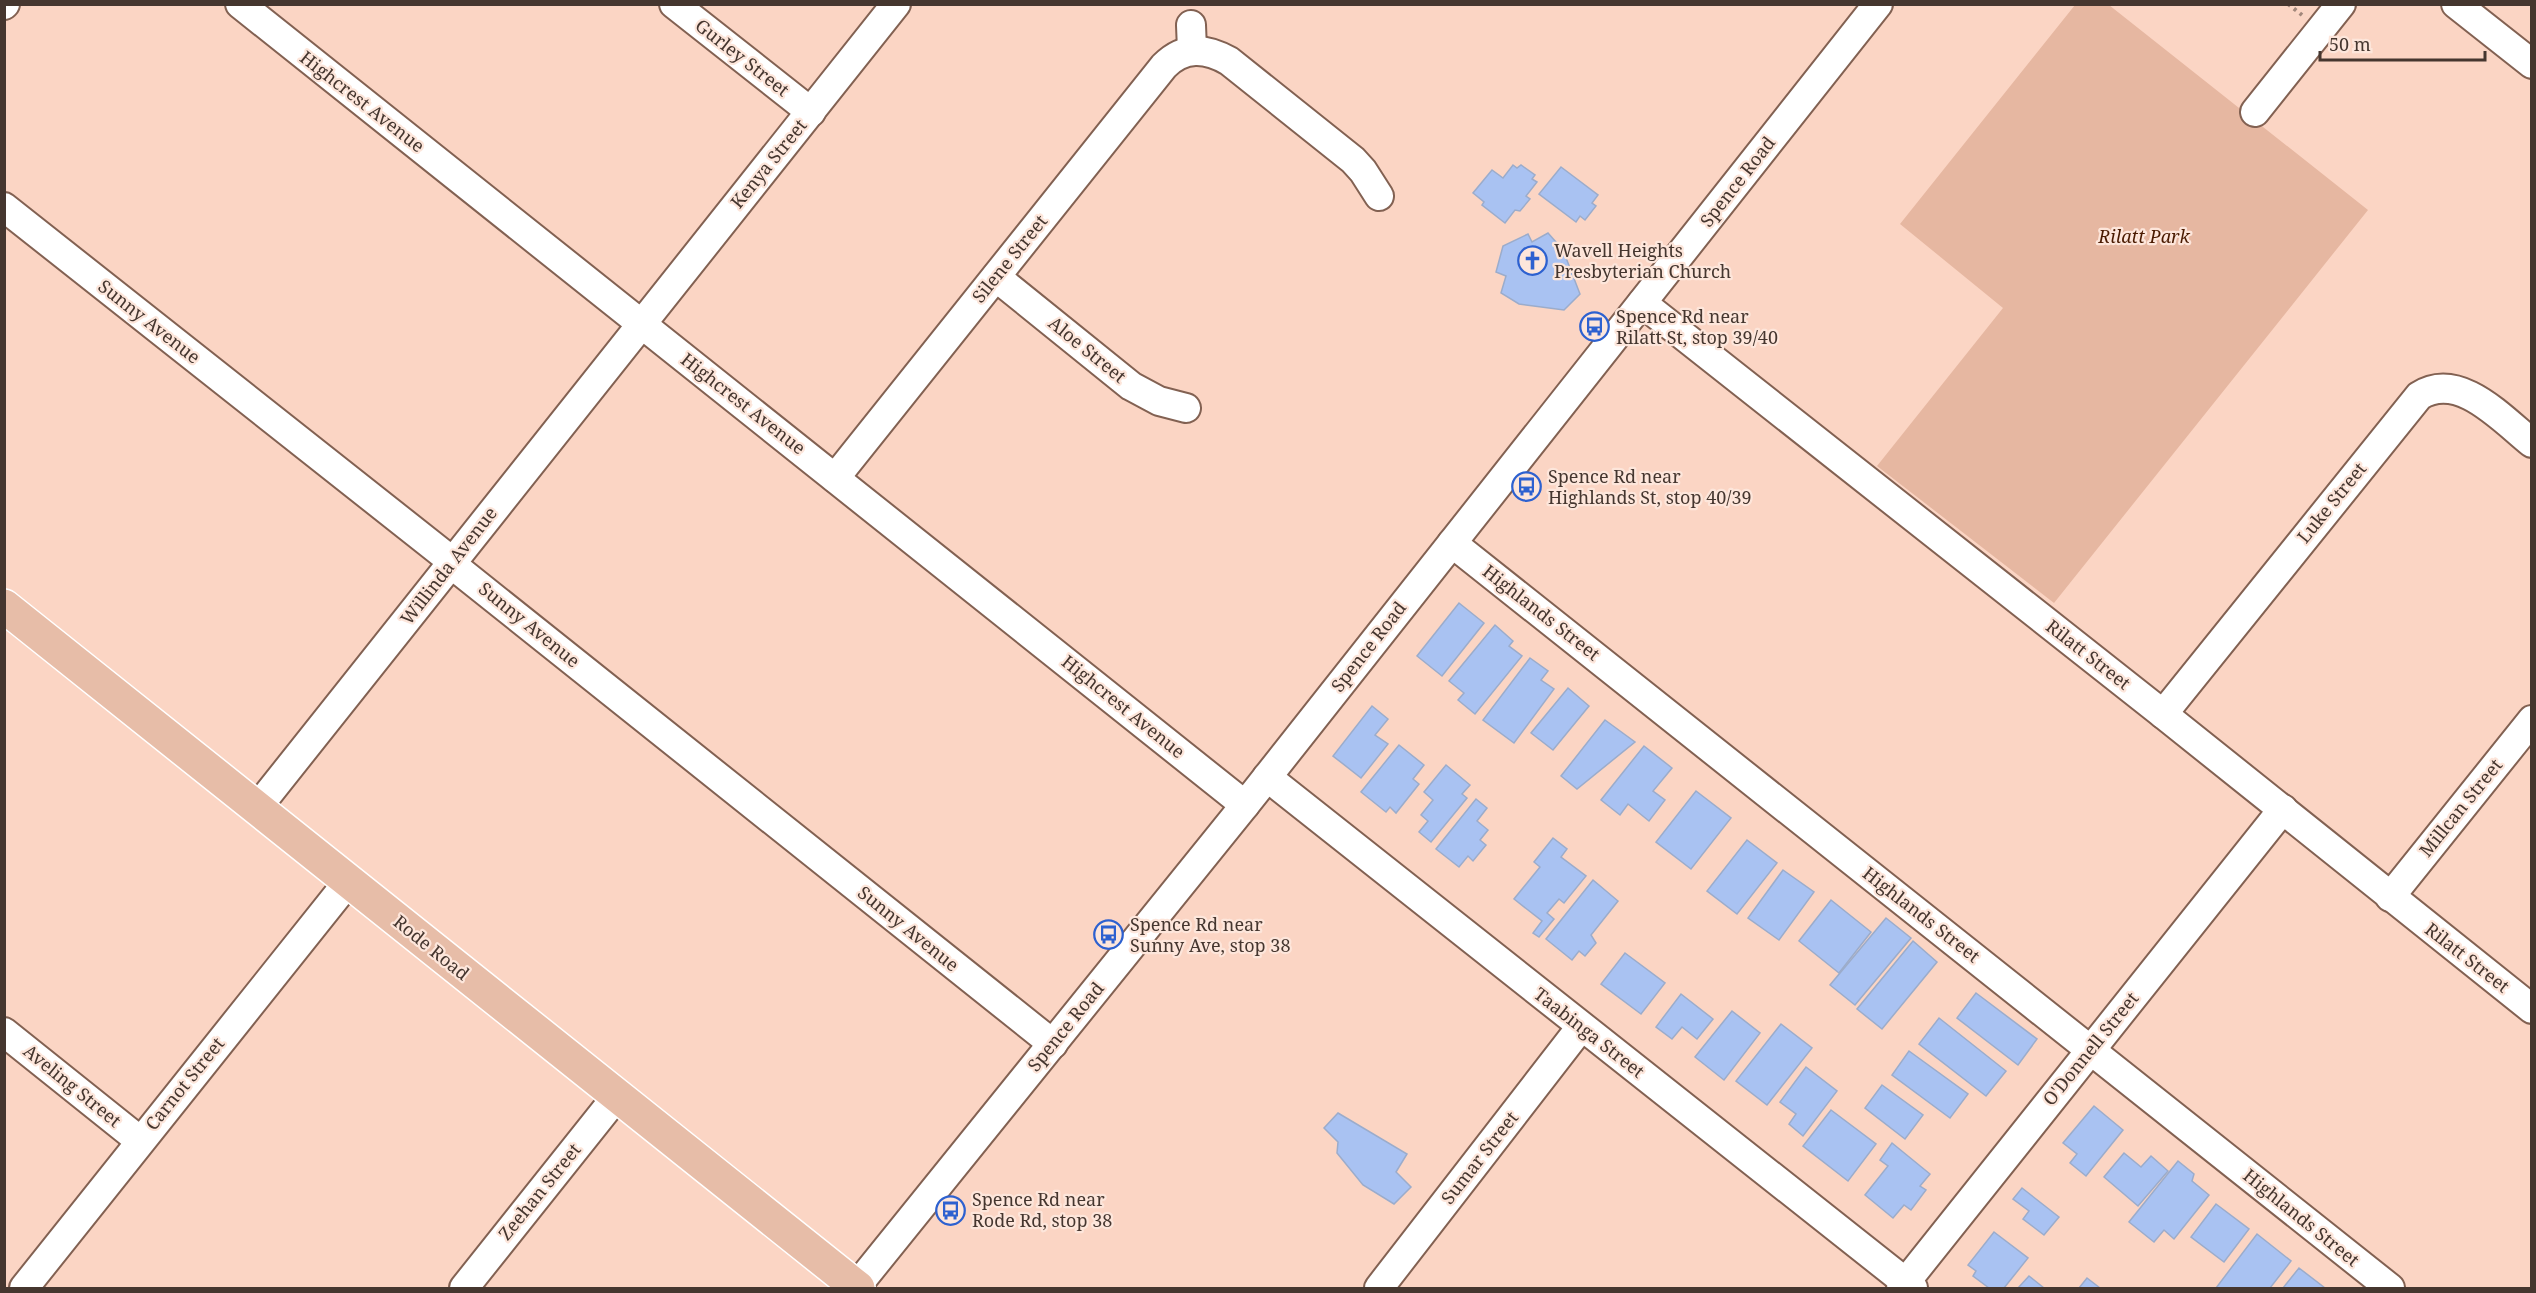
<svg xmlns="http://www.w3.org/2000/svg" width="2536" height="1293" font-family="'Noto Serif',serif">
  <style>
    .green { fill: #e6b7a1 }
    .building { fill: #a9c2f2; stroke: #9baccb; stroke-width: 1.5 }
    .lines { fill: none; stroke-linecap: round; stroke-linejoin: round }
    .minor-casing { stroke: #826152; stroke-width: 32 }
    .major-casing { stroke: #fff; stroke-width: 36 }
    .path { stroke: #a2877b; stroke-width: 4; stroke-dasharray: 3 4.5; stroke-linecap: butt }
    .minor { stroke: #fff; stroke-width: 28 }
    .major { stroke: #e7bda8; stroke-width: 33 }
    .labels { text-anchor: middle; stroke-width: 4.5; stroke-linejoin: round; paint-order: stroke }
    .street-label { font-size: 18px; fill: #45362f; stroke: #fde6db }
    .park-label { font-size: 18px; font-style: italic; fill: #4a1a00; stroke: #fde6db }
    .poi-label { font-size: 18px; fill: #45362f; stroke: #fde6db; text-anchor: start }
  </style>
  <rect width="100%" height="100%" fill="#fbd5c4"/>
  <!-- green -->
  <path class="green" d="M2075,5H2109L2368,210L2054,603L1877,466L2003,308L1900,224Z"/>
  <!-- building -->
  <g class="building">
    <path d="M1513,165L1517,168L1521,165L1535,175L1532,179L1537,182L1526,196L1530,199L1520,211L1515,210L1505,223L1482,205L1484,202L1473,193L1492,170L1503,178Z"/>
    <path d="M1561,167L1598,195L1592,203L1596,206L1585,220L1580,216L1576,222L1539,194Z"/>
    <path d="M1548,233L1563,250L1580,294L1564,310L1519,304L1501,293L1506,276L1496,272L1503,246L1528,234L1532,242Z"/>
    <path d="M1459,603L1484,623L1442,676L1417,656Z"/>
    <path d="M1495,625L1513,641L1509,646L1522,656L1475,714L1458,700L1464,693L1449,681Z"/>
    <path d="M1530,658L1548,671L1541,680L1554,689L1514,743L1483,720Z"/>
    <path d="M1568,688L1589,706L1553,750L1531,733Z"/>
    <path d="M1372,706L1388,719L1375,735L1388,744L1361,778L1333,756Z"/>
    <path d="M1605,720L1635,742L1577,789L1561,776Z"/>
    <path d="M1399,745L1424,765L1413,779L1419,784L1396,813L1390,807L1386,812L1361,792Z"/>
    <path d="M1644,746L1672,768L1653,791L1665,800L1649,821L1628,804L1620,815L1601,800Z"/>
    <path d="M1446,765L1470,785L1462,794L1467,798L1431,842L1419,832L1428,821L1421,815L1433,800L1424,792Z"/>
    <path d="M1696,791L1731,818L1691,869L1656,842Z"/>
    <path d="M1476,799L1487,808L1477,821L1488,830L1480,840L1486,845L1473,861L1468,856L1459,867L1436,849Z"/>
    <path d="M1553,838L1567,849L1561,857L1586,876L1564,903L1559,899L1547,913L1554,919L1539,937L1533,933L1542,921L1514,899L1540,867L1534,862Z"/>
    <path d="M1747,840L1777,863L1737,914L1707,891Z"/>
    <path d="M1783,870L1814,892L1779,940L1748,918Z"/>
    <path d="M1593,880L1618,901L1591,935L1596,943L1585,956L1579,951L1572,960L1546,939Z"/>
    <path d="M1831,900L1871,932L1839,973L1799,941Z"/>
    <path d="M1886,918L1911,938L1855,1005L1830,985Z"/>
    <path d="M1913,941L1937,962L1882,1029L1857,1009Z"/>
    <path d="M1625,953L1665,983L1641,1014L1601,984Z"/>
    <path d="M1976,993L2037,1039L2018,1065L1957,1018Z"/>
    <path d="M1681,994L1713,1019L1697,1039L1682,1027L1672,1039L1656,1027Z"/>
    <path d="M1732,1011L1760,1033L1724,1080L1695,1057Z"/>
    <path d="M1939,1018L2006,1071L1986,1096L1919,1044Z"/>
    <path d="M1781,1024L1812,1048L1767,1105L1736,1081Z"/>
    <path d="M1909,1051L1968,1094L1950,1118L1892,1075Z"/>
    <path d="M1806,1067L1837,1091L1803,1136L1789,1124L1796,1114L1780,1102Z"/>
    <path d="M1882,1085L1923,1115L1905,1139L1865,1108Z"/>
    <path d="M2094,1106L2123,1130L2086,1176L2070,1163L2077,1154L2063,1143Z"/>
    <path d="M1831,1110L1876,1144L1848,1181L1803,1146Z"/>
    <path d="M1338,1113L1407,1154L1396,1172L1411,1187L1394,1204L1363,1185L1337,1153L1338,1142L1324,1128Z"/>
    <path d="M1892,1143L1930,1174L1920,1186L1926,1190L1911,1210L1904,1205L1893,1218L1865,1195L1888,1166L1880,1160Z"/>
    <path d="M2124,1153L2141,1167L2151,1156L2168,1171L2138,1206L2104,1177Z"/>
    <path d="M2178,1161L2194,1174L2192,1181L2209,1195L2174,1239L2164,1230L2154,1242L2129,1222Z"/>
    <path d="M2022,1188L2059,1217L2044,1235L2023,1219L2029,1211L2013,1199Z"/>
    <path d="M2216,1204L2249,1229L2224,1262L2191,1237Z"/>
    <path d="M1994,1232L2028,1258L2004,1288H1989L1973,1276L1976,1271L1968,1265Z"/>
    <path d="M2257,1234L2291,1261L2270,1288H2216Z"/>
    <path d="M2299,1268L2325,1288H2283Z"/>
    <path d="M2029,1276L2044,1288H2018Z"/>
    <path d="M2087,1278L2100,1288H2079Z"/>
  </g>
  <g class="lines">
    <defs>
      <g id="minor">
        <path d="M240,4L1245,805"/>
        <path d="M674,4L811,112"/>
        <path d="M2456,4L2532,64"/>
        <path d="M4,5L5,4"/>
        <path d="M1191,25L1192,50"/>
        <path d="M2255,112L2341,4"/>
        <path d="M4,207L443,554L460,571L1053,1044"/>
        <path d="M996,277L1131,386L1159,401L1186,408"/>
        <path d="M1642,303L2163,714L2532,1009"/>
        <path d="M835,478L1164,66C1184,46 1206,48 1229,61L1353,160L1363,171L1379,196"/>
        <path d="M1452,543L2390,1288"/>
        <path d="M2163,714L2419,396C2459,370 2502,419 2532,443"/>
        <path d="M1267,777L1913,1288"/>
        <path d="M257,808L896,4"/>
        <path d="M2390,897L2532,720"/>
        <path d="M4,1032L139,1140"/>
        <path d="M856,1287L1245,805L1878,4"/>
        <path d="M24,1288L348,882"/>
        <path d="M464,1288L617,1096"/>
        <path d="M1379,1288L1581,1027"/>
        <path d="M1901,1288L2283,809"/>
      </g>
      <path id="major" d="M4,606L858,1288"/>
    </defs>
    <!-- minor casing -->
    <use href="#minor" class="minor-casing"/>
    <!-- major casing -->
    <use href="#major" class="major-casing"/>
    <!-- path -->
    <path class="path" d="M2288,4L2302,15"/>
    <!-- minor -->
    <use href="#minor" class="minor"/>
    <!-- major -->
    <use href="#major" class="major"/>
  </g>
  <!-- icons -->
  <defs>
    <symbol id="church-ring" viewBox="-11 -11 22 22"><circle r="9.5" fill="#fde6db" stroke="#2d61d0" stroke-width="1.5"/><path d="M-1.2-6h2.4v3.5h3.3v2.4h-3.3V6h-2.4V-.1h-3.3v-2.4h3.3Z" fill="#2d61d0"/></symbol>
    <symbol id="bus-ring" viewBox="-11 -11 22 22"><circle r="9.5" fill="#fde6db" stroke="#2d61d0" stroke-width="1.5"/><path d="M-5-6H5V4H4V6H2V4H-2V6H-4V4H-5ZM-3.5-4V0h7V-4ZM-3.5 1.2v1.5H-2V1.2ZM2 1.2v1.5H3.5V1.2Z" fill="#2d61d0"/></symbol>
  </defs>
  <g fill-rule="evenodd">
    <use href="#church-ring" x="1516" y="244" width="33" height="33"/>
    <use href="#bus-ring" x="1578" y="310" width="33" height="33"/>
    <use href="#bus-ring" x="1510" y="470" width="33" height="33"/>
    <use href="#bus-ring" x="1092" y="918" width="33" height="33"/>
    <use href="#bus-ring" x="934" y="1194" width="33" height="33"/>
  </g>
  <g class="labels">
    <!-- street labels -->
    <g class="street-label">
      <text transform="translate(742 58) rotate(38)" y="6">Gurley Street</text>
      <text transform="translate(362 102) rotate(38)" y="6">Highcrest Avenue</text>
      <text transform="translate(769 164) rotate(-51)" y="6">Kenya Street</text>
      <text transform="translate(1738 182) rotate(-52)" y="6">Spence Road</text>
      <text transform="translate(1010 259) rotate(-51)" y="6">Silene Street</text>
      <text transform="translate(149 322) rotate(38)" y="6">Sunny Avenue</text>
      <text transform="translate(1087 350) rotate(39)" y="6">Aloe Street</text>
      <text transform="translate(743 404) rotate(38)" y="6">Highcrest Avenue</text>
      <text transform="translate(2332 503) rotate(-51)" y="6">Luke Street</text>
      <text transform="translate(449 566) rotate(-52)" y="6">Willinda Avenue</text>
      <text transform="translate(1541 613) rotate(38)" y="6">Highlands Street</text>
      <text transform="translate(529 625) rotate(39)" y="6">Sunny Avenue</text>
      <text transform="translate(1369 647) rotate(-52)" y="6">Spence Road</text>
      <text transform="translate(2088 655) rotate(38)" y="6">Rilatt Street</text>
      <text transform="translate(1123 707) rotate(39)" y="6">Highcrest Avenue</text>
      <text transform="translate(2461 808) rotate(-51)" y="6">Millcan Street</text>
      <text transform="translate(1921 915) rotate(38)" y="6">Highlands Street</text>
      <text transform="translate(908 929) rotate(39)" y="6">Sunny Avenue</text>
      <text transform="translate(431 948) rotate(39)" y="6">Rode Road</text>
      <text transform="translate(2467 958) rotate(38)" y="6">Rilatt Street</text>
      <text transform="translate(1066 1027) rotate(-51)" y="6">Spence Road</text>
      <text transform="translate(1589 1033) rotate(38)" y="6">Taabinga Street</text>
      <text transform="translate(2091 1049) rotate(-51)" y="6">O'Donnell Street</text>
      <text transform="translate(185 1084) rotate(-51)" y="6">Carnot Street</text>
      <text transform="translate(72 1086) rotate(39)" y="6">Aveling Street</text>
      <text transform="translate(1480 1158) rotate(-52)" y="6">Sumar Street</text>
      <text transform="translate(540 1192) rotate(-51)" y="6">Zeehan Street</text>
      <text transform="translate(2301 1218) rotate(39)" y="6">Highlands Street</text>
    </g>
    <!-- park labels -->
    <g class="park-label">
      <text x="2144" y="243">Rilatt Park</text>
    </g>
    <!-- poi labels -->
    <g class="poi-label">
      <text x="1554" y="257">Wavell Heights<tspan x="1554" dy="21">Presbyterian Church</tspan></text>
      <text x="1616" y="323">Spence Rd near<tspan x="1616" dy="21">Rilatt St, stop 39/40</tspan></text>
      <text x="1548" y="483">Spence Rd near<tspan x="1548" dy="21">Highlands St, stop 40/39</tspan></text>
      <text x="1130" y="931">Spence Rd near<tspan x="1130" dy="21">Sunny Ave, stop 38</tspan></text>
      <text x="972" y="1206">Spence Rd near<tspan x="972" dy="21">Rode Rd, stop 38</tspan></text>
    </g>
  </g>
  <!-- border -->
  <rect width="2536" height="1293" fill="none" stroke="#45362f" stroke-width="12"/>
  <!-- scale -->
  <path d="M2320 51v9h165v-9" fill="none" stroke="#45362f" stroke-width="3"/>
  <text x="2329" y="51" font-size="18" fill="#45362f" stroke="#fde6db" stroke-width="4.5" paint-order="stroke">50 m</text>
</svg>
